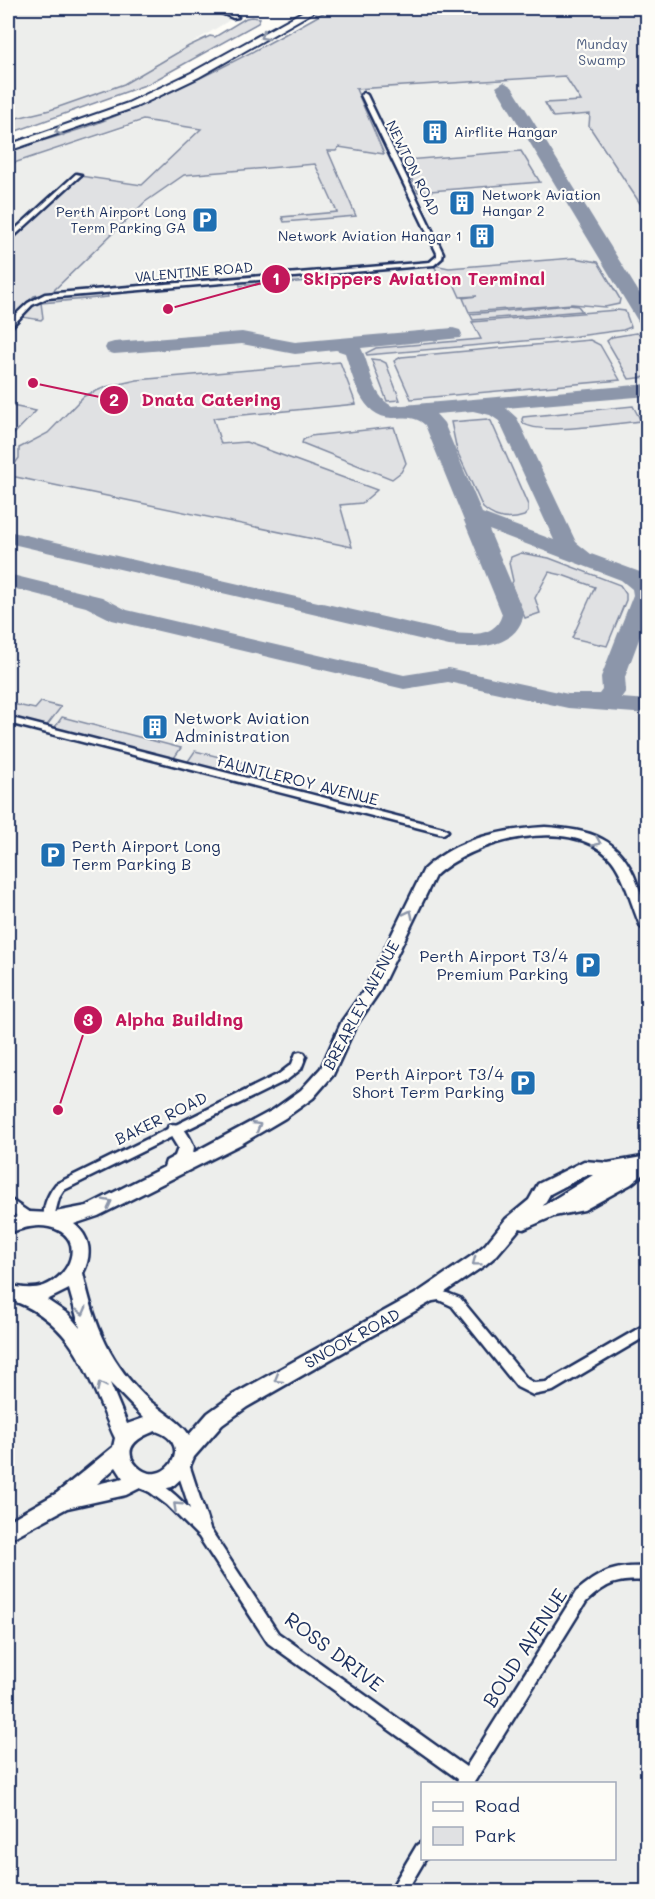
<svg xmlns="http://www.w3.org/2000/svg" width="655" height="1899" font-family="Mali,sans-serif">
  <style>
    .built { fill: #edeeec; fill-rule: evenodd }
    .green { fill: #e0e1e3; stroke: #7e88a0; stroke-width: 1.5 }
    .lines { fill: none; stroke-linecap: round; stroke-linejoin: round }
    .taxiway { fill: #8c96aa; fill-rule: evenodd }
    .street-casing { stroke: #1b2f5e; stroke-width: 5 }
    .secondary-casing { stroke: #1b2f5e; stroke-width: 5 }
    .highway-casing { stroke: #1b2f5e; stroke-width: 4 }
    .street { fill: #fdfcf7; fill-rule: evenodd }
    .secondary { fill: #fdfcf7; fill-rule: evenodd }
    .highway { fill: #fdfcf7; fill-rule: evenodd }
    .oneway { stroke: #8c96aa }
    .labels { text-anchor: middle; stroke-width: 4.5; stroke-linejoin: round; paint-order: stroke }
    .far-park-label { font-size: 14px; fill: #4c5c7f; stroke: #fdfcf7 }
    .far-poi-label { font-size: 14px; fill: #1b2f5e; stroke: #fdfcf7; text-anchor: start }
    .far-street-label { font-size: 14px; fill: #1b2f5e; stroke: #fdfcf7 }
    .poi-label { font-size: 16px; fill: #1b2f5e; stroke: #fdfcf7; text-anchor: start }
    .street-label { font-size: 16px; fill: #1b2f5e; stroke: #fdfcf7 }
    .near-street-label { font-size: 20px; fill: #1b2f5e; stroke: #fdfcf7 }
    .leader { fill: none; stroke: #c2185b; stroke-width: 2 }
    .callout-dot { fill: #c2185b; stroke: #fdfcf7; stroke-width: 2 }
    .mark-label { font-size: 18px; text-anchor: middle; font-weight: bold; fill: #fff }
    .callout-label { font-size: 18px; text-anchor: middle; font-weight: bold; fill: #c2185b; stroke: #fdfcf7; stroke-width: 4.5; stroke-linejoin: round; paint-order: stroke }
  </style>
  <rect width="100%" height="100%" fill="#fdfcf7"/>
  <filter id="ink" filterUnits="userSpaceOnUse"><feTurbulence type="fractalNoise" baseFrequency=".0167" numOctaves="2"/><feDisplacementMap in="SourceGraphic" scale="12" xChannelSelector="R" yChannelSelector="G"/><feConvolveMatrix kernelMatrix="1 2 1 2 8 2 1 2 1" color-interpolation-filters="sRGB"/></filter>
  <g filter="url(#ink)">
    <!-- built -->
    <g class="built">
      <path d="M8,8H255L235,17L124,84L50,110L8,120Z"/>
      <path d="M576,70L647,175V1891H8V165L146,121L181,98ZM422,1784H614V1858H422Z"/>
    </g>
    <!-- green -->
    <g class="green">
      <path d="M332,8H647V214L589,126L590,114L553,117L545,103L581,101L565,76L356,89L384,154L339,147L336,151H328L356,216L284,222L282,217L337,212L315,164L184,175L145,202L52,292L34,296L8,321V244L80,176L142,185L201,129L143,120L8,165V151C36,142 66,135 95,124C178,92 255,52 332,8Z"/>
      <path d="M251,17L260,18L258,23L148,84L8,134V120L50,110L124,84L189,46L210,36L215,37L246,18Z"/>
      <path d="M521,151L540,182L418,192L399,153L402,152L406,160Z"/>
      <path d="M574,258L598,262L620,299L619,304L605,307L572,304L469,312L463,298L477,296L460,297L450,275L439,276L434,265L449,268Z"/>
      <path d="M341,273L343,278L286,283L287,290H282L279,282L240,286L239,282Z"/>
      <path d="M107,292L108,297L41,303L43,318L41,320L22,317L38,302L46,298Z"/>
      <path d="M569,305L578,306L582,311L473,320L470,314Z"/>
      <path d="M617,310L625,311L631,327L623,330L570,337L367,355L366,353L376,348L481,339L472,322Z"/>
      <path d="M636,333L641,334L647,345V377L629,379L607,341L612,337Z"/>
      <path d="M590,340L600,345L620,380L411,399L394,361L401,357Z"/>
      <path d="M371,359L380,360L386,363L400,400L387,401Z"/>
      <path d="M340,362L356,404L213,418L221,444L246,442L377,490L362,503L340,505L352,547L11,476L8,473L19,458V448L48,433L84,396L106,387L137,380Z"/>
      <path d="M12,406L36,411L12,436L8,437V407Z"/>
      <path d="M633,406L641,421C618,423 538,436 523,423L522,419L523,417Z"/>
      <path d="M487,419L491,421L528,505V512L524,516C509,521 495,519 483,508L457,451L451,422Z"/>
      <path d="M394,427L406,463L401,472L392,479L302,443L303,440L310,436Z"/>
      <path d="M521,553L549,558L620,585L626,594V600L607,646L572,638L595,587L562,575L549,572L535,598L540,613L525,618L511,585L513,581L509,563L511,557Z"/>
      <path d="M41,702L61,707L45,728L8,717V703L35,709Z"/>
      <path d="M62,717L181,748L172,761L53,730Z"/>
      <path d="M195,751L244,763L234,779L184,767Z"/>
    </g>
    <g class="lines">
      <!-- taxiway -->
      <g class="taxiway">
        <path d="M504,82L512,87L648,307V328L642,327L639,323L496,87Z"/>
        <path d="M453,328L460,330L462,334L460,338L361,348C371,367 371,395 392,406L648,384V396L506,408L517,418L576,542L591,554L648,575V615L625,677L626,691L621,698L648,700V714L568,708L448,682L404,689L112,620L86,607L8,587V574L102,597L127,610L404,675L448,668L568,694H599L602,690L601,677L633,595L632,589L621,580L489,530L524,614C516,648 479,649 449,646L8,543V531L449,632C469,635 496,638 502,614L425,425C417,417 405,417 394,418C361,419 353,377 345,353L336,350L295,354L242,344L114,354L107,352L105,348L107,344L114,342L242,332L295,342ZM473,411L490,415L499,421L554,540L482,513L444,423L436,414Z"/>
      </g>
      <defs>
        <g id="street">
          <path d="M210,8H217L238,17L233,18Z"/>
          <path d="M364,93L367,95L443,253L442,258L434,265L47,298L32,305L11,327H8V322L28,303L45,294L430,262L437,256V253L361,95Z"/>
          <path d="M76,174L81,175L10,240L8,241V236Z"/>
          <path d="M8,717L443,828L448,831L443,834L8,723Z"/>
          <path d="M300,1052L304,1053L306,1056L301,1069L287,1080L64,1190L59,1198L53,1221L49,1223L45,1221C41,1209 48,1194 56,1184L279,1074L292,1064L296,1053Z"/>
          <path d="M8,1198L33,1215L35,1218L33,1221C24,1225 15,1214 8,1209Z"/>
          <path d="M439,1290L460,1298L527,1379L534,1383L546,1382L648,1323V1335L553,1391L533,1395L517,1387L452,1306L439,1300L427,1302L423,1301L421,1297L423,1293Z"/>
          <path d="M182,1458L187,1460L189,1464L210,1529L278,1633L466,1767L576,1592C600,1571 616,1565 648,1567V1581C618,1579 608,1582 586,1602L473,1784H457L458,1779L268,1643L199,1537L167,1505L143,1487L141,1483L143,1479L148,1477C164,1483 178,1498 190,1509L175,1464L177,1460Z"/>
          <path d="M422,1842V1858H426L406,1892H389L417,1845Z"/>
        </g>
        <path id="secondary" d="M545,827C591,830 620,837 637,883C644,901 648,913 648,932L641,927C632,908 624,872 609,857C568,815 472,841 435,876L379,992L355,1027L333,1075L313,1098L285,1118L241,1144L98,1216L74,1224C91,1237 92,1255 83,1273C95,1327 109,1364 151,1402C163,1412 181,1422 189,1435L208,1413L233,1395L417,1293L473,1255L485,1245L506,1219L529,1200L538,1184L584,1161L608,1163L648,1156V1170L631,1184L584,1210L554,1216L524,1229L520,1228L497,1255L485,1265L429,1303L247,1407L222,1425L194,1457L187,1473L172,1487L150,1492L140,1488L126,1495L67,1508L8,1540V1521L57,1493L113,1447L115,1438C88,1378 76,1321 8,1299V1285C19,1288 32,1290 44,1286C73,1275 86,1235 49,1227C34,1224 21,1229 8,1233V1219L29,1212L50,1213L87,1206L164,1167L166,1161L175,1156L178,1148L167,1130L169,1125C183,1121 189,1136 194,1147L193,1153L273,1110L301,1090L321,1068L342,1021L365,989L424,869C458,838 500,830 545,827ZM586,1175H593L543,1206L550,1194ZM69,1289L80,1328L68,1314L47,1300ZM110,1383L144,1418L127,1424ZM156,1431C198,1445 161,1491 137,1466C120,1448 140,1436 156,1431ZM116,1467L123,1478L97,1484Z"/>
        <path id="highway" d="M309,8H320L199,77L136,107L8,151V145L128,103L191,73Z"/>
      </defs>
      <!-- street casing -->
      <use href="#street" class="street-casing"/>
      <!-- secondary casing -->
      <use href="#secondary" class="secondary-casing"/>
      <!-- highway casing -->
      <use href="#highway" class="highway-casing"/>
      <!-- street -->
      <use href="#street" class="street"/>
      <!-- secondary -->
      <use href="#secondary" class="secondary"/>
      <!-- highway -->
      <use href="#highway" class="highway"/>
    </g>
    <!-- one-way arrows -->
    <defs><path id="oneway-chevron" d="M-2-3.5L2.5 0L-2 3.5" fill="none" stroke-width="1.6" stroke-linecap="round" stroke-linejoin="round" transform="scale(1.5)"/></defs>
    <g class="oneway">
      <use href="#oneway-chevron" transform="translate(264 36) rotate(151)"/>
      <use href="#oneway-chevron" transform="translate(59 131) rotate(162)"/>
      <use href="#oneway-chevron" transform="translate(597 842) rotate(23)"/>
      <use href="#oneway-chevron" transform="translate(409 914) rotate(-64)"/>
      <use href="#oneway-chevron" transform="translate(257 1126) rotate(-30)"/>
      <use href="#oneway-chevron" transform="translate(108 1203) rotate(-27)"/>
      <use href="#oneway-chevron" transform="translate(476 1262) rotate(143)"/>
      <use href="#oneway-chevron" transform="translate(82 1311) rotate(75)"/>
      <use href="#oneway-chevron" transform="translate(278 1379) rotate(150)"/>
      <use href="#oneway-chevron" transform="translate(101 1386) rotate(-115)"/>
      <use href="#oneway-chevron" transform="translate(177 1506) rotate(-137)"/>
    </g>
  </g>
  <!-- icons -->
  <defs>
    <symbol id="building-square" viewBox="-11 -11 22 22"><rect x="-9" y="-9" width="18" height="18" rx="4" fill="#1f6fb2" stroke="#fdfcf7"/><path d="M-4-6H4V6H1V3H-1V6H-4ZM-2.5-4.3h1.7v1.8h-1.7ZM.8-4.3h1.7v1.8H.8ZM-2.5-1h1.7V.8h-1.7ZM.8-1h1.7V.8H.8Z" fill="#fff"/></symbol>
    <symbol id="parking-square" viewBox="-11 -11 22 22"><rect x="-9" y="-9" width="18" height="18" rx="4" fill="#1f6fb2" stroke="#fdfcf7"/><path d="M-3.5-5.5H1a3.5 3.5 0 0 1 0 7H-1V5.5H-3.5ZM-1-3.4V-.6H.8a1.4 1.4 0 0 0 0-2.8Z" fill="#fff"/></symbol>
  </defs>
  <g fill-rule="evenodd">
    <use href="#building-square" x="420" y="117" width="30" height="30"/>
    <use href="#building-square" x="447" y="188" width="30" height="30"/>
    <use href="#parking-square" x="190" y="205" width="30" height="30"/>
    <use href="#building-square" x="467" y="221" width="30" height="30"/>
    <use href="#building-square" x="140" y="712" width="30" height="30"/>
    <use href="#parking-square" x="38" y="840" width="30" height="30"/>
    <use href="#parking-square" x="573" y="950" width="30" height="30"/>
    <use href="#parking-square" x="508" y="1068" width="30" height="30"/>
  </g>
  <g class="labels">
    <!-- far-park labels -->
    <g class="far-park-label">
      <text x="602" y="49">Munday<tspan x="602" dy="16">Swamp</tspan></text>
    </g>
    <!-- far-poi labels -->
    <g class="far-poi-label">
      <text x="454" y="137">Airflite Hangar</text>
      <text x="482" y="200">Network Aviation<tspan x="482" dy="16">Hangar 2</tspan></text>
      <text x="186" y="217" text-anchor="end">Perth Airport Long<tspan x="186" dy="16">Term Parking GA</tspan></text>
      <text x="462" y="241" text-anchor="end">Network Aviation Hangar 1</text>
    </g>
    <!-- far-street labels -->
    <g class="far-street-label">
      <text transform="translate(413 168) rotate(64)" y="5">NEWTON ROAD</text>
      <text transform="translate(194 272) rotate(-5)" y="5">VALENTINE ROAD</text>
    </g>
    <!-- poi labels -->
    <g class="poi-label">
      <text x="174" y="724">Network Aviation<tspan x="174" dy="18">Administration</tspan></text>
      <text x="72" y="852">Perth Airport Long<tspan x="72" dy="18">Term Parking B</tspan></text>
      <text x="568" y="962" text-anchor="end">Perth Airport T3/4<tspan x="568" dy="18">Premium Parking</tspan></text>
      <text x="504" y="1080" text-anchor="end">Perth Airport T3/4<tspan x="504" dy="18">Short Term Parking</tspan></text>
    </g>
    <!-- street labels -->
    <g class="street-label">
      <text transform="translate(298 780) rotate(14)" y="6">FAUNTLEROY AVENUE</text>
      <text transform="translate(361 1005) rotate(-62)" y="6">BREARLEY AVENUE</text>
      <text transform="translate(161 1118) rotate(-26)" y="6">BAKER ROAD</text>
      <text transform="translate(352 1338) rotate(-29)" y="6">SNOOK ROAD</text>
    </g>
    <!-- near-street labels -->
    <g class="near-street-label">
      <text transform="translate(525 1648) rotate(-57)" y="7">BOUD AVENUE</text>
      <text transform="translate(334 1652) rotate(37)" y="7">ROSS DRIVE</text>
    </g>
  </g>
  <!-- callouts -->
  <path class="leader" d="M168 309L276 279M33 383L114 400M58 1110L88 1020"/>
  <g class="callout-dot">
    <circle cx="168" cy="309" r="6"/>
    <circle cx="33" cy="383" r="6"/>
    <circle cx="58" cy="1110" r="6"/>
    <circle cx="276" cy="279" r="15"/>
    <circle cx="114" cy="400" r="15"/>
    <circle cx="88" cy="1020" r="15"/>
  </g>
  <g class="mark-label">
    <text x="276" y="285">1</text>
    <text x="114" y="406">2</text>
    <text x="88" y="1026">3</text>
  </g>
  <g class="callout-label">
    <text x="424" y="285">Skippers Aviation Terminal</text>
    <text x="211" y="406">Dnata Catering</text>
    <text x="179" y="1026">Alpha Building</text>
  </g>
  <!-- margin -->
  <rect width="655" height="1899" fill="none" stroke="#fdfcf7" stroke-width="30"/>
  <rect x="15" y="15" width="625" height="1869" fill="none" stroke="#1b2f5e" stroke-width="2" filter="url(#ink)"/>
  <!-- legend -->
  <rect x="421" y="1782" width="195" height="78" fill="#fdfcf7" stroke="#a3aaba" stroke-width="1.5"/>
  <rect x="433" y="1802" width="30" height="9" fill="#fdfcf7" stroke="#a3aaba" stroke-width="1.5"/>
  <text x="475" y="1812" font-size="18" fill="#1b2f5e">Road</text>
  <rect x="433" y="1827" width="30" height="18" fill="#e0e1e3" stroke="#a3aaba" stroke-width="1.5"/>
  <text x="475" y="1842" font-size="18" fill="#1b2f5e">Park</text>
</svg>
